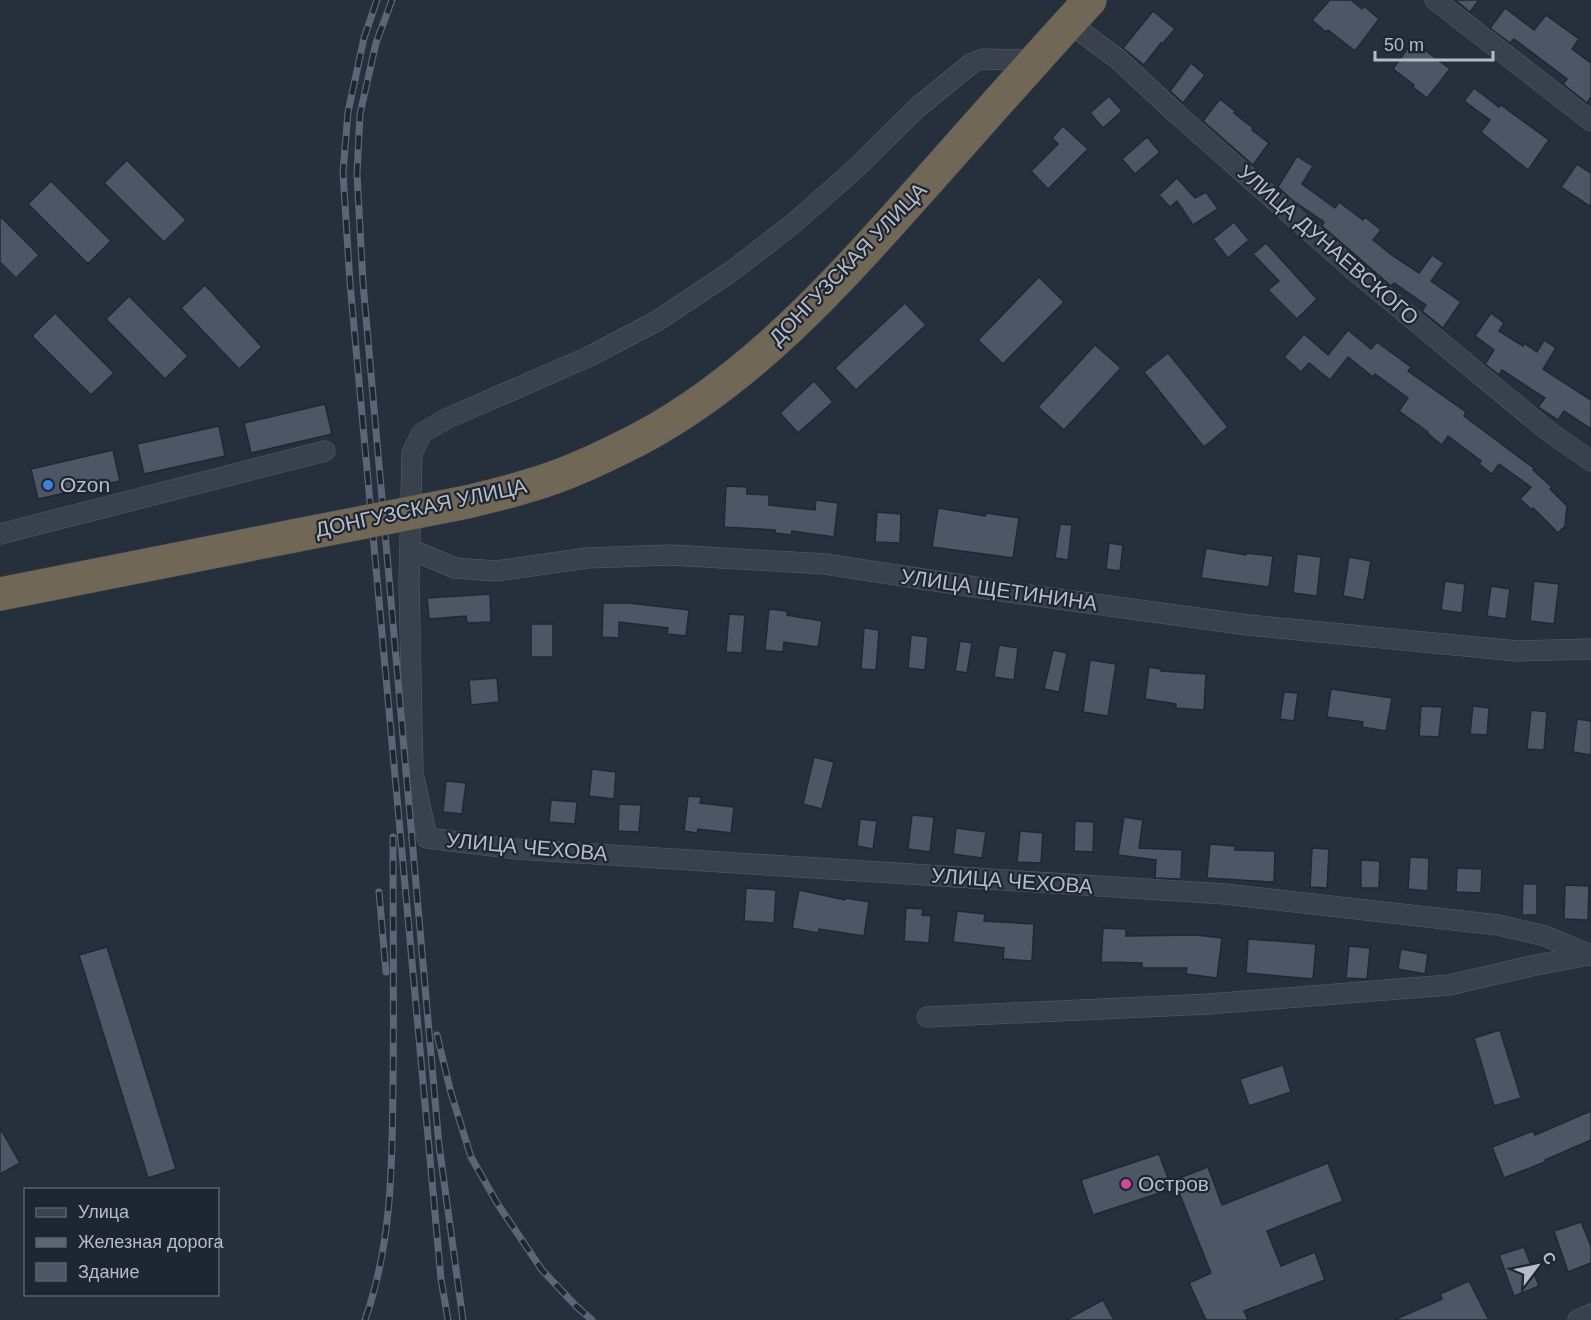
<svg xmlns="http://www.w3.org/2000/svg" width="1591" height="1320" font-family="Helvetica,sans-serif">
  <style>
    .building { fill: #4c5664; stroke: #202833; stroke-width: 1.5 }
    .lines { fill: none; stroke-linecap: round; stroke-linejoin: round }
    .street-casing { stroke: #575f6a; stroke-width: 21 }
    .highway-casing { stroke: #444c57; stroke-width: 34 }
    .street { stroke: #39414c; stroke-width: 20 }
    .highway { stroke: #716757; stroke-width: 33 }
    .rail-casing { stroke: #5c6573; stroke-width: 7 }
    .rail { stroke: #1e2631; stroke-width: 4.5; stroke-dasharray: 14; stroke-linecap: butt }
    .highway-bridge-casing { stroke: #444c57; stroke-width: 34; stroke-linecap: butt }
    .highway-bridge { stroke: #716757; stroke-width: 33 }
    .shop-dot { fill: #3f7fe0; stroke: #1e2631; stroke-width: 2 }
    .hotel-dot { fill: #d1479c; stroke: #1e2631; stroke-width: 2 }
    .labels { text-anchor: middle; stroke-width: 4.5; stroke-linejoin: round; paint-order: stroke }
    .street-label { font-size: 21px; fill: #b5bcc7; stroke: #1e2631 }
    .poi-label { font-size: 21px; fill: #b5bcc7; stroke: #1e2631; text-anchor: start }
  </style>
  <rect width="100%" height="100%" fill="#262f3c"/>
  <!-- building -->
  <g class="building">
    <path d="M1330,0H1351L1362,9L1364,6L1379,19L1355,51L1328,30L1326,32L1312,20Z"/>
    <path d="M1455,0H1479L1470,12Z"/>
    <path d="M1505,8L1534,30L1546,15L1579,39L1572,49L1591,63V97L1587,103L1563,84L1567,79L1514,39L1510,43L1490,28Z"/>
    <path d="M1153,11L1175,29L1162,44L1161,43L1144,65L1123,48Z"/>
    <path d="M1413,41L1450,69L1427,98L1413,87L1414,85L1393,69Z"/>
    <path d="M1191,63L1205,75L1183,103L1170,91Z"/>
    <path d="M1474,88L1499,107L1501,105L1549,140L1528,170L1481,132L1490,120L1464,101Z"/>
    <path d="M1109,96L1122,111L1103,128L1090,113Z"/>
    <path d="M1220,99L1235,111L1234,113L1253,128L1252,130L1269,143L1253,165L1203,121Z"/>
    <path d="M1063,126L1088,149L1048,189L1031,171L1058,144L1052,138Z"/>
    <path d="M1147,137L1160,152L1135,174L1122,159Z"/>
    <path d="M1297,156L1313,166L1302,184L1335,208L1339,202L1363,220L1365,217L1381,230L1373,240L1393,256L1419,273L1432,255L1444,263L1431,281L1461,302L1443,328L1422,311L1426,305L1394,283L1391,286L1322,226L1324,222L1292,200L1278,187Z"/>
    <path d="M127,160L186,220L164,242L104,183Z"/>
    <path d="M1577,164L1591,173V207L1561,187Z"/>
    <path d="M1177,178L1195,198L1206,192L1218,209L1193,225L1177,201L1170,207L1159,195Z"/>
    <path d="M51,181L111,241L88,264L28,204Z"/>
    <path d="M0,216L39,255L16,278L0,262Z"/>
    <path d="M1234,222L1249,240L1228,258L1213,239Z"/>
    <path d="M1266,243L1317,299L1297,319L1268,290L1279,281L1253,254Z"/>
    <path d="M1039,277L1064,302L1003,364L978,340Z"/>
    <path d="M205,285L262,347L239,369L181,308Z"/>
    <path d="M129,296L188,356L165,379L106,319Z"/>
    <path d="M905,303L926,325L856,390L835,368Z"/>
    <path d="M55,313L114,373L91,395L32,336Z"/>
    <path d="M1491,313L1504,323L1499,331L1523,346L1524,343L1537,352L1544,340L1556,348L1543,369L1591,400V429L1564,411L1558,420L1538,407L1545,398L1502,370L1499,375L1485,364L1494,350L1475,336Z"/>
    <path d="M1348,330L1371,349L1377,342L1411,367L1408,371L1466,412L1464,416L1535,469L1533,470L1552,487L1550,489L1567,506L1565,526L1558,533L1533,508L1532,510L1520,499L1531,487L1499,464L1492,474L1479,464L1481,461L1448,436L1442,445L1427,433L1428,432L1399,411L1408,398L1375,374L1373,377L1348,357L1330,380L1309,363L1301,372L1284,357L1304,334L1328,355Z"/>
    <path d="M1095,345L1121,368L1064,430L1038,407Z"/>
    <path d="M1168,353L1228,427L1204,447L1144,372Z"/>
    <path d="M814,381L833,402L798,433L780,413Z"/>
    <path d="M325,404L332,434L251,453L244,423Z"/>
    <path d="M219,426L225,456L144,474L137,444Z"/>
    <path d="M113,450L120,481L38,499L31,469Z"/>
    <path d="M726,486L747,487V494L769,495V505L815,510L816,500L838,503L834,537L792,531L791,535L775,533V530L724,527Z"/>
    <path d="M938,508L985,516L986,513L1019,518L1013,558L932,547Z"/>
    <path d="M877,512L901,514L900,543L875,542Z"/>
    <path d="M1060,524L1072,525L1068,560L1055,558Z"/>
    <path d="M1109,543L1123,545L1120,571L1106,569Z"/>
    <path d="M1206,548L1246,555V553L1273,556L1269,587L1201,578Z"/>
    <path d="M1297,554L1321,557L1317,596L1293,593Z"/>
    <path d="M1349,557L1371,561L1364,600L1343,596Z"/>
    <path d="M1445,581L1465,584L1462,613L1441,610Z"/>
    <path d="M1534,581L1559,584L1554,624L1530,621Z"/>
    <path d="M1491,586L1510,589L1506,619L1487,616Z"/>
    <path d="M490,594L491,622L467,623L466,616L429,619L427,598Z"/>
    <path d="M603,603H629L689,610L686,636L667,634L668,628L619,622V638L602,637Z"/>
    <path d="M769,609L787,611V615L822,621L818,647L784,642L783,652L765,650Z"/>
    <path d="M729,614L745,615L742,653L726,652Z"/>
    <rect x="531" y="624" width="22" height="33"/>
    <path d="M864,628L879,630L876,670L861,669Z"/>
    <path d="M911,635L928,637L925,670L908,668Z"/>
    <path d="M960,641L972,643L967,673L955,671Z"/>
    <path d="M999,645L1018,648L1014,680L994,677Z"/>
    <path d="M1053,650L1067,653L1059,692L1044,689Z"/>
    <path d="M1090,660L1116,664L1108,716L1083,712Z"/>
    <path d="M1149,667L1161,669V671L1206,674L1204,710L1176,708V704L1145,699Z"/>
    <path d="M497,678L499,702L471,705L469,680Z"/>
    <path d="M1331,689L1392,698L1386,731L1362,727L1363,722L1327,717Z"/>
    <path d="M1284,692L1298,693L1294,721L1280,719Z"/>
    <path d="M1421,706L1442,707L1439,737L1419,736Z"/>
    <path d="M1473,706L1489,708L1487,735L1470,734Z"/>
    <path d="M1531,710L1547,712L1544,750L1527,749Z"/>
    <path d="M1577,719L1591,721V755L1573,752Z"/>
    <path d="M814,757L834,762L822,809L803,804Z"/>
    <path d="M592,769L616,772L614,799L589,796Z"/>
    <path d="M446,781L466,783L462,814L443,812Z"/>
    <path d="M688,796L701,797L700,803L734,807L731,833L698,829L697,833L684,831Z"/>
    <path d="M551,800L577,802L575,824L549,822Z"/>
    <path d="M619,804L641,805L639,832L618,831Z"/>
    <path d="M912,815L934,817L930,852L908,849Z"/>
    <path d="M1124,817L1143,820L1139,848L1182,850L1181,879L1155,878L1156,860L1118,855Z"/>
    <path d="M860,819L877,821L873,849L857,846Z"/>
    <path d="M1075,821L1094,822L1093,852L1074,851Z"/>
    <path d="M956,828L986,832L982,858L953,854Z"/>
    <path d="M1020,831L1043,833L1041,863L1017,862Z"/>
    <path d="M1210,844L1235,846V850L1275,851L1274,882L1207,878Z"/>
    <path d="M1312,848L1329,849L1327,888L1310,887Z"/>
    <path d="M1410,857L1429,858L1428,891L1408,889Z"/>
    <path d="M1361,860L1380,861L1379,888H1361Z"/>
    <path d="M1457,868L1482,869L1481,893L1456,892Z"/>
    <path d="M1523,884H1537V915H1522Z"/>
    <path d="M1565,885L1589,886L1588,920L1564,919Z"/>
    <path d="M746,888L776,890L774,923L744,921Z"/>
    <path d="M799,890L845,900L846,898L869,902L864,936L819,929L818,933L792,928Z"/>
    <path d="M906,908L923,909L922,915L931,916L929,943L904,941Z"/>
    <path d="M957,911L985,914L984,921L1034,924L1032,961L1003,959L1004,948L953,942Z"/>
    <path d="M1103,928L1126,929V936L1197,935L1222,938L1217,978L1186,974L1187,968H1142V963L1101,962Z"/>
    <path d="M1248,939L1316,944L1313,979L1246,973Z"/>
    <path d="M1349,946L1370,948L1367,979L1346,978Z"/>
    <path d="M107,947L176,1169L148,1178L79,955Z"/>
    <path d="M1401,949L1428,954L1425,974L1398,969Z"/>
    <path d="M1500,1030L1521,1098L1494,1106L1474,1038Z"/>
    <path d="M1283,1065L1291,1092L1249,1106L1240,1079Z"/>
    <path d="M1591,1111V1140L1545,1160V1162L1504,1178L1492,1147L1533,1131L1535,1135Z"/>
    <path d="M0,1128L20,1163L0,1174Z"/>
    <path d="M1159,1154L1172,1189L1093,1215L1081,1180Z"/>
    <path d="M1328,1163L1343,1201L1267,1231L1281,1266L1315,1252L1325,1280L1244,1311L1248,1320H1206L1189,1283L1211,1273L1174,1180L1208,1167L1222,1205Z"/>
    <path d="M1581,1222L1591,1246V1263L1568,1272L1554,1231Z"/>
    <path d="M1524,1247L1539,1286L1514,1296L1499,1255Z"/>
    <path d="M1469,1281L1489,1320H1394L1442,1299L1440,1294Z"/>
    <path d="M1103,1300L1114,1320H1066Z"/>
  </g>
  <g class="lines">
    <defs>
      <g id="street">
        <path d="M1435,0L1591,121"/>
        <path d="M1069,23L1118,59L1178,115L1357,273L1548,431L1591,461"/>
        <path d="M1035,60L983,59L972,63L918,107L854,170L794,223L732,271L657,321L588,357L446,419L422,433L412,453L409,582L413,773L427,838L516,849L1225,894L1498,925L1545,936L1591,955"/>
        <path d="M0,534L325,451"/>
        <path d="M410,549L455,568L496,571L587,558L671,555L825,564L1001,591L1248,625L1517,651L1591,649"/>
        <path d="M927,1017L1209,1004L1449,985L1531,966L1589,955"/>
        <path d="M1578,1320L1591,1314"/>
      </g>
      <g id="highway">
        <path d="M467,502C486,497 506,493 524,487C565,476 604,457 641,438C751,379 836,284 918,192C975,128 1032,63 1090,0"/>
        <path d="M0,594L293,536"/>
      </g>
    </defs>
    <!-- street casing -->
    <use href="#street" class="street-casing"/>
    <!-- highway casing -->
    <use href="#highway" class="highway-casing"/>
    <!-- street -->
    <use href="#street" class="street"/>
    <!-- highway -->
    <use href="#highway" class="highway"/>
    <defs>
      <g id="rail">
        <path d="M377,0L364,38L348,112L343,172L350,283L441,1279L448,1320"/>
        <path d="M392,0L376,43L360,114L357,174L363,283L439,1145L463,1320"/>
        <path d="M379,892L386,972"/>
        <path d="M437,1035L451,1093L471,1157L497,1203L542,1270L577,1307L592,1320"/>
        <path d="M365,1320C392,1243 392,1168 393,1087C394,1003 393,920 393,837"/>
      </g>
    </defs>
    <!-- rail casing -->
    <use href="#rail" class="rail-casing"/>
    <!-- rail -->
    <use href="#rail" class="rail"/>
    <defs>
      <path id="highway-bridge" d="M293,536L467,502"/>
    </defs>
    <!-- highway-bridge casing -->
    <use href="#highway-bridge" class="highway-bridge-casing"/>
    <!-- highway-bridge -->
    <use href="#highway-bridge" class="highway-bridge"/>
  </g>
  <!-- markers -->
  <circle class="shop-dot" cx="48" cy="485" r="6"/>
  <circle class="hotel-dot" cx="1126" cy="1184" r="6"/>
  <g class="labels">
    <!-- street labels -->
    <g class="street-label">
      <text transform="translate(1328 245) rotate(41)" y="7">УЛИЦА ДУНАЕВСКОГО</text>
      <text transform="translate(848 264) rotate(-46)" y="7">ДОНГУЗСКАЯ УЛИЦА</text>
      <text transform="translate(421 508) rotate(-12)" y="7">ДОНГУЗСКАЯ УЛИЦА</text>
      <text transform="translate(999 590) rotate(8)" y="7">УЛИЦА ЩЕТИНИНА</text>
      <text transform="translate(527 847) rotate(5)" y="7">УЛИЦА ЧЕХОВА</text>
      <text transform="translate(1012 881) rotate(4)" y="7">УЛИЦА ЧЕХОВА</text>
    </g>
    <!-- poi labels -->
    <g class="poi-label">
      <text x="60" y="492">Ozon</text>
      <text x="1138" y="1191">Остров</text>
    </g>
  </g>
  <!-- legend -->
  <rect x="24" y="1188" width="195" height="108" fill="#1e2631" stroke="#5a626d" stroke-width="1.5"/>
  <rect x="36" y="1208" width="30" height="9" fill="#39414c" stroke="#5a626d" stroke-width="1.5"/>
  <text x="78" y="1218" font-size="18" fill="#b5bcc7">Улица</text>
  <rect x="36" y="1238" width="30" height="9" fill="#5c6573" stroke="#5a626d" stroke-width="1.5"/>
  <text x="78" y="1248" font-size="18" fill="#b5bcc7">Железная дорога</text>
  <rect x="36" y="1263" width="30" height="18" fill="#4c5664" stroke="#5a626d" stroke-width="1.5"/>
  <text x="78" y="1278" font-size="18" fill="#b5bcc7">Здание</text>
  <!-- north arrow -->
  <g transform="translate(1537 1266) rotate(58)" stroke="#1e2631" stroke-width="4.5" paint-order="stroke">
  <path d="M0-4.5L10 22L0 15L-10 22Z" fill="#b5bcc7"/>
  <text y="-9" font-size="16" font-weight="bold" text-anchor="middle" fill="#b5bcc7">С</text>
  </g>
  <!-- scale -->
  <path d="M1375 51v9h118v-9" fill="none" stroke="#b5bcc7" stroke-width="3"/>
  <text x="1384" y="51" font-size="18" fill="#b5bcc7" stroke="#1e2631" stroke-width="4.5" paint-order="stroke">50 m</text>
</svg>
